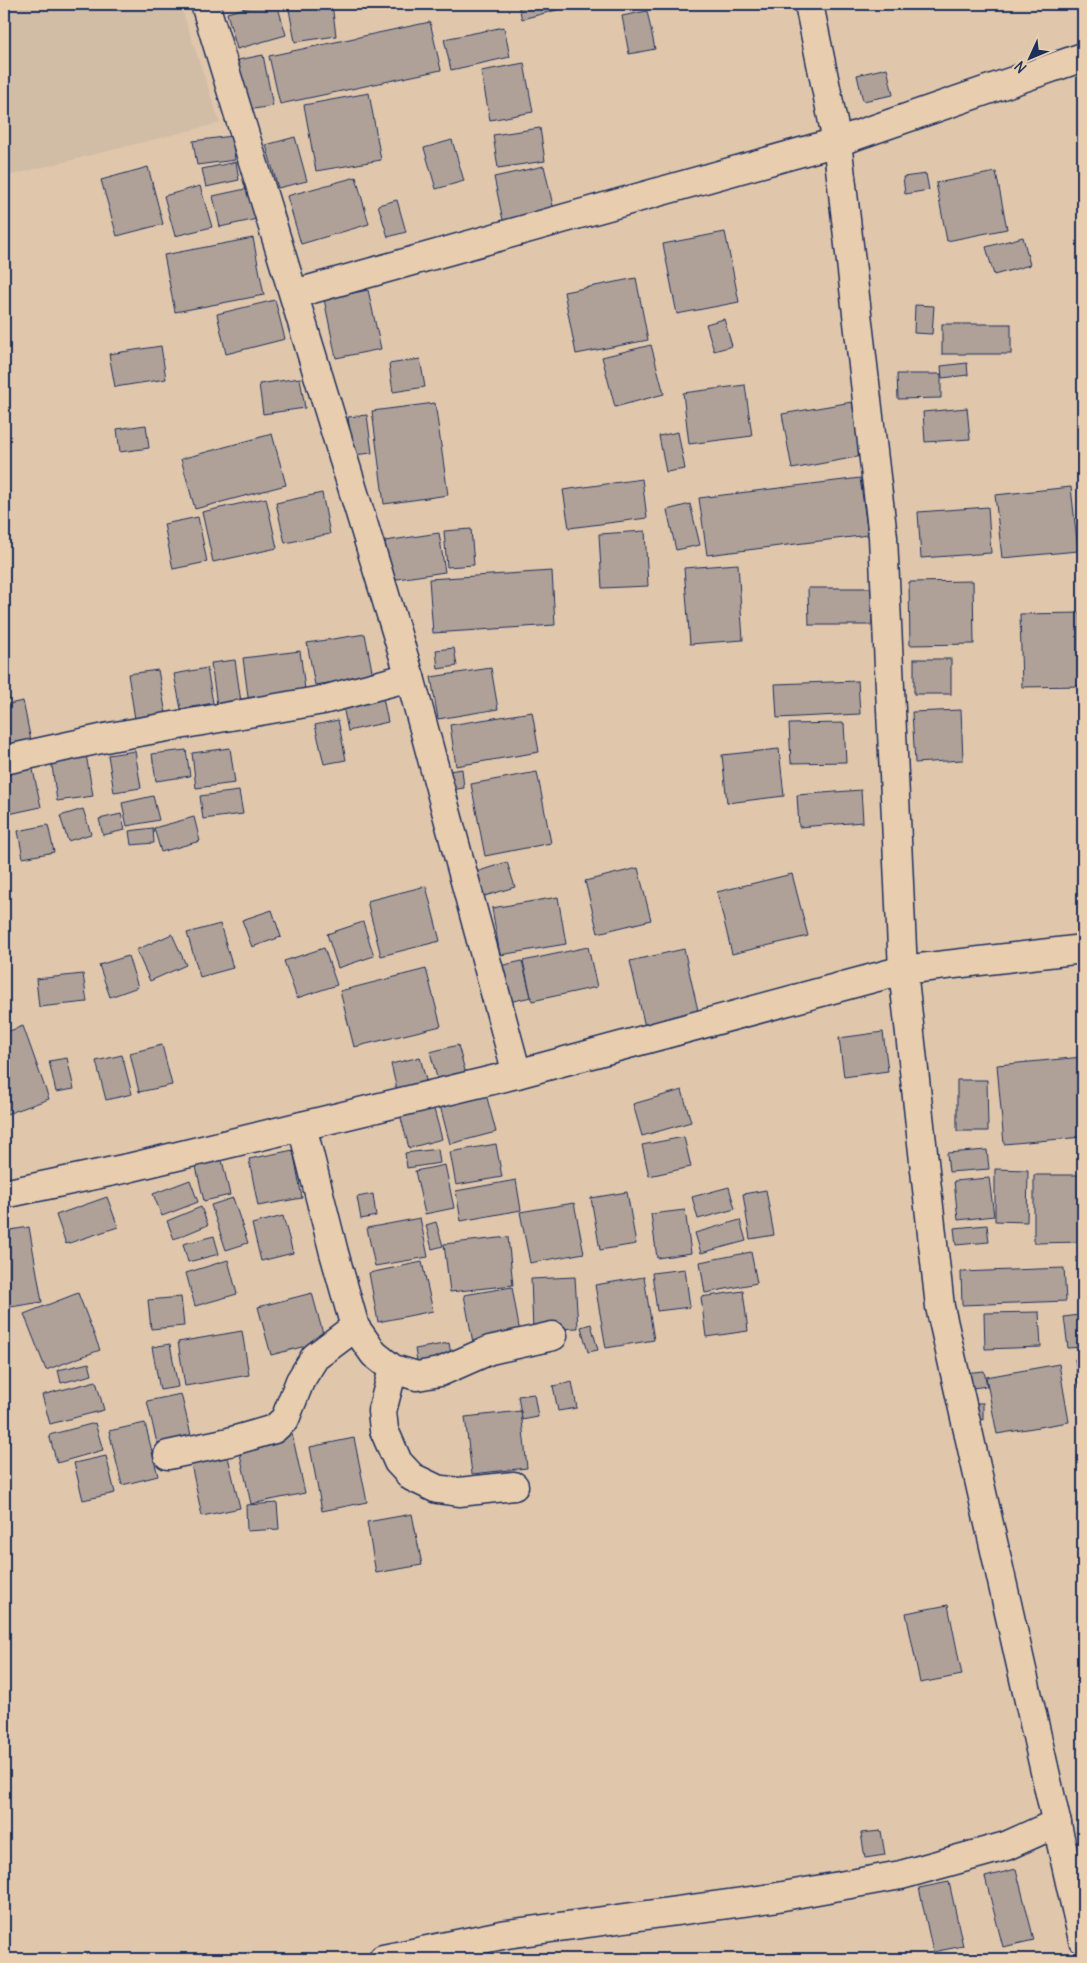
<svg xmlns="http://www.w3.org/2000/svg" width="1087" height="1963" font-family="Delius,sans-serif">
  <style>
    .built { fill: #d1bca6 }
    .building { fill: #afa198; stroke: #1b2f5e }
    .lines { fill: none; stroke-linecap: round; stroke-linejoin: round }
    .street-casing { stroke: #1b2f5e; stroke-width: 31 }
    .secondary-casing { stroke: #1b2f5e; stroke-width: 31 }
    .street { stroke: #e8cdaf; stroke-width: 28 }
    .secondary { stroke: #e8cdaf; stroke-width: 28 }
  </style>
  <rect width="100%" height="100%" fill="#e0c7ac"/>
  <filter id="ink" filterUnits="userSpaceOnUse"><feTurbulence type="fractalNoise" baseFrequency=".02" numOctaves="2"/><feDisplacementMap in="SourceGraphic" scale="10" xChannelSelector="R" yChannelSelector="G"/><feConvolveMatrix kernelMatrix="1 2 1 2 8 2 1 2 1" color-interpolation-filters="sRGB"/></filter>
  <g filter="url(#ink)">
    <!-- built -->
    <path class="built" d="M4,4H180L220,123L4,177Z"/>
    <!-- building -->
    <g class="building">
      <path d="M260,4H277L286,35L237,49L227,13Z"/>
      <path d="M288,4H332L336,36L295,42Z"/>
      <path d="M518,4H580L522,19Z"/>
      <path d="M647,11L655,49L629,54L622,16Z"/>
      <path d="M430,22L441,70L280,104L269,56Z"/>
      <path d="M504,27L510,57L451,70L444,39Z"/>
      <path d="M263,55L273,106L247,110L238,60Z"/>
      <path d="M524,63L533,112L490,120L481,71Z"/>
      <path d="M887,68L893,95L863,101L857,75Z"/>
      <path d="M369,93L381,160L316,171L304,105Z"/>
      <path d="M540,128L545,161L498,168L493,135Z"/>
      <path d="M232,136L235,160L197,165L193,141Z"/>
      <path d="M295,137L307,181L278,188L266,145Z"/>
      <path d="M452,140L464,181L436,189L424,148Z"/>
      <path d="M236,162L239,180L206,187L202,169Z"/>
      <path d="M544,166L556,219L505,230L494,177Z"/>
      <path d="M148,167L163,224L117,236L101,180Z"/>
      <path d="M996,172L1007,229L947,241L936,183Z"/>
      <path d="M926,174L929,190L905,194L903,177Z"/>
      <path d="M356,177L369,224L301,244L287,196Z"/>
      <path d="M200,186L212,227L175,236L164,196Z"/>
      <path d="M250,188L257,219L220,227L213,196Z"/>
      <path d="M397,200L406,232L388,237L378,205Z"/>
      <path d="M725,232L739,302L677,314L663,244Z"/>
      <path d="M1023,237L1030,265L994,275L986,247Z"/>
      <path d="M253,238L264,295L175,312L164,255Z"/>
      <path d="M636,278L648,340L576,354L564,292Z"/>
      <path d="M368,290L381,349L336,358L324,299Z"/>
      <path d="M275,300L285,339L226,354L217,314Z"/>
      <path d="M915,305L934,306L932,334L914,333Z"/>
      <path d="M724,319L732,346L714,351L706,324Z"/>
      <rect x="942" y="324" width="69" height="30"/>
      <path d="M651,345L664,394L615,407L602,357Z"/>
      <path d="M161,346L166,379L115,387L109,354Z"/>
      <path d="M420,359L425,387L393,392L389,364Z"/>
      <path d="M967,363L968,375L942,378L941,366Z"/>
      <path d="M897,374H941V398L898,399Z"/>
      <path d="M300,378L305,408L263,414L259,384Z"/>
      <path d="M745,385L752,436L689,444L683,393Z"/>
      <path d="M852,402L862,456L792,469L782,414Z"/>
      <path d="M435,403L448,495L384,504L372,411Z"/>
      <path d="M967,408L970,439L925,442L923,412Z"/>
      <path d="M367,415L372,453L353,455L348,417Z"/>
      <path d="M146,425L149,448L120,452L117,429Z"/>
      <path d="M678,432L685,469L666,472L659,436Z"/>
      <path d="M272,434L286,485L195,509L181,459Z"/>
      <path d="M860,478L868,535L707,555L699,498Z"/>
      <path d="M642,479L647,518L569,528L563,490Z"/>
      <path d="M1071,487L1078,551L1002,558L995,495Z"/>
      <path d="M322,493L330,534L285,543L276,503Z"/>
      <path d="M266,498L277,548L213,562L202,512Z"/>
      <path d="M690,504L700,545L676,550L667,510Z"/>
      <path d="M988,507L991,553L921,558L918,512Z"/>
      <path d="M198,517L207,562L173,569L164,524Z"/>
      <path d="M471,529L474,565L447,567L444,531Z"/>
      <path d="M645,531L648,586L602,588L599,534Z"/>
      <path d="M439,533L445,572L391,580L385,541Z"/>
      <path d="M738,564L743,640L690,644L684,568Z"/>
      <path d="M552,571L555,625L433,633L429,579Z"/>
      <path d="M973,581L974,644L910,645L909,582Z"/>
      <path d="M808,588H872V625H809Z"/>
      <path d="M1083,613V686L1022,687L1020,614Z"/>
      <path d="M365,634L373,676L315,685L307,643Z"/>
      <path d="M454,648L457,666L438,669L436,650Z"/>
      <path d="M300,651L306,697L249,704L243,658Z"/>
      <rect x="914" y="659" width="37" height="35"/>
      <path d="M235,660L241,702L217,705L211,663Z"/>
      <path d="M207,668L213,703L181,709L174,674Z"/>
      <path d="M491,668L498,709L438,719L431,677Z"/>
      <path d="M158,670L166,714L135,719L128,674Z"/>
      <path d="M858,681L860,714L777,718L775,684Z"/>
      <path d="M383,698L388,722L348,731L343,706Z"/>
      <path d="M23,701L31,741L4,747V705Z"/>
      <path d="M961,710L963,760L915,763L912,712Z"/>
      <path d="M532,712L539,752L456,766L450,725Z"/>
      <path d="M338,720L346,760L324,764L315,725Z"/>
      <path d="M844,723L846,762L791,763L789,724Z"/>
      <path d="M230,748L235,783L196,788L192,753Z"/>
      <path d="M779,749L784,796L727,803L722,755Z"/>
      <path d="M186,750L190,776L156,781L152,754Z"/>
      <path d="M135,751L141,788L114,792L108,755Z"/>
      <path d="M86,754L93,796L57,801L51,759Z"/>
      <path d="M32,765L41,807L4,815V771Z"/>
      <path d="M462,769L464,788L445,791L442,772Z"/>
      <path d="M537,772L551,843L485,856L471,784Z"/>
      <path d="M861,790L863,822L799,827L797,795Z"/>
      <path d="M239,791L243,814L203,819L200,796Z"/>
      <path d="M153,796L159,820L127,826L122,803Z"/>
      <path d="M83,809L91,834L68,841L60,816Z"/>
      <path d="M121,814L125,830L103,835L99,819Z"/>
      <path d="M194,817L200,841L161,852L154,828Z"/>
      <path d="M48,825L54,852L23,858L18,831Z"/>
      <path d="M153,828L154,843L131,845L129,831Z"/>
      <path d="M507,862L515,887L478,898L470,874Z"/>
      <path d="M638,868L651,920L598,933L585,881Z"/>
      <path d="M792,874L808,936L732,954L717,892Z"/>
      <path d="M426,886L440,941L381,956L367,901Z"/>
      <path d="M558,897L566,944L500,955L492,908Z"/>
      <path d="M272,910L281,937L252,947L242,920Z"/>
      <path d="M363,922L374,956L338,968L327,934Z"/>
      <path d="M220,924L233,968L200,977L187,933Z"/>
      <path d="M172,934L186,965L150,981L136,950Z"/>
      <path d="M588,947L597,987L532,1001L523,961Z"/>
      <path d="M324,948L337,985L297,998L284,961Z"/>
      <path d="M684,949L699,1015L645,1027L630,961Z"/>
      <path d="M128,956L138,987L110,997L99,965Z"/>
      <path d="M522,961L531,997L500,1004L491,968Z"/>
      <path d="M426,969L441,1026L354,1047L340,991Z"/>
      <path d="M83,974L87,1002L39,1007L36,979Z"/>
      <path d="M23,1026L49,1099L4,1115V1033Z"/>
      <path d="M883,1032L888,1071L844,1077L839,1038Z"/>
      <path d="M162,1045L172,1085L139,1092L130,1053Z"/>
      <path d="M458,1045L467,1078L439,1085L430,1052Z"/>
      <path d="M122,1055L132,1094L106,1100L96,1061Z"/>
      <path d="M420,1057L428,1088L398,1094L391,1064Z"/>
      <path d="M1083,1057V1137L1004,1144L997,1065Z"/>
      <path d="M67,1058L74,1089L56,1092L49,1061Z"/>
      <path d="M957,1080H987L988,1131H957Z"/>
      <path d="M485,1090L496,1132L450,1144L439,1102Z"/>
      <path d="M682,1090L691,1122L642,1136L633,1104Z"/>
      <path d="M431,1098L442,1139L409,1148L398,1107Z"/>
      <path d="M684,1137L691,1167L649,1176L642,1145Z"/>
      <path d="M496,1144L502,1177L456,1185L450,1152Z"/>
      <path d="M219,1147L230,1195L204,1201L193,1154Z"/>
      <path d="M438,1149L440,1163L407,1168L405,1153Z"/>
      <path d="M293,1150L302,1198L258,1206L249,1159Z"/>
      <path d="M987,1150L989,1169L949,1172L947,1153Z"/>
      <path d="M445,1165L454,1208L425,1214L415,1171Z"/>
      <path d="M995,1169L1028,1170L1027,1222L995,1221Z"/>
      <path d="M1034,1175H1082L1083,1242L1034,1243Z"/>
      <path d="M989,1178L994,1216L958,1220L954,1181Z"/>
      <path d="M190,1180L198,1202L162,1216L153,1194Z"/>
      <path d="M516,1180L521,1210L461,1221L456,1191Z"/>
      <path d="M729,1187L735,1209L698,1219L692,1197Z"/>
      <path d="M766,1190L774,1235L750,1239L743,1194Z"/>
      <path d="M627,1192L636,1244L600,1250L591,1198Z"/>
      <path d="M373,1194L376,1216L361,1219L357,1197Z"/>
      <path d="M107,1197L118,1227L66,1244L56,1215Z"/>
      <path d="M233,1198L248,1243L226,1250L211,1205Z"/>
      <path d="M574,1203L584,1253L530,1263L520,1212Z"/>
      <path d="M201,1207L208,1225L174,1239L167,1221Z"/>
      <path d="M685,1210L691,1253L657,1258L651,1214Z"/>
      <path d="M283,1216L293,1253L261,1261L252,1224Z"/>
      <path d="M420,1218L428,1257L375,1266L367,1228Z"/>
      <path d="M740,1220L746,1241L701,1253L695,1233Z"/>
      <path d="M436,1222L443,1246L432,1249L426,1225Z"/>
      <path d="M987,1225L989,1242L956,1245L954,1228Z"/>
      <path d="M29,1227L42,1302L4,1308V1231Z"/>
      <path d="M214,1236L219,1254L188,1262L183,1244Z"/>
      <path d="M508,1237L513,1285L450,1292L444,1244Z"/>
      <path d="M1079,1251H1083V1299Z"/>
      <path d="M751,1252L757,1283L705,1293L700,1262Z"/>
      <path d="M228,1260L237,1294L195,1306L186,1273Z"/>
      <path d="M422,1262L433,1311L378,1322L369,1273Z"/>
      <path d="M1064,1268L1066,1301L962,1305L961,1272Z"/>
      <path d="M685,1269L690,1307L657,1311L652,1273Z"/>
      <path d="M575,1277L578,1328L533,1330L531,1279Z"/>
      <path d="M644,1277L654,1340L606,1348L595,1285Z"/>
      <path d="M512,1287L521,1339L474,1348L464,1295Z"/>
      <path d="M743,1291L748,1331L706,1337L701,1297Z"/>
      <path d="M78,1293L100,1350L46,1370L24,1314Z"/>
      <path d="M312,1293L325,1341L271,1355L258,1307Z"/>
      <path d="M181,1297L184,1326L151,1329L148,1300Z"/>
      <path d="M1039,1312L1041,1347L985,1349L984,1313Z"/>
      <path d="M1079,1315L1083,1347L1068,1348L1064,1317Z"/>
      <path d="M591,1324L598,1350L588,1352L581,1327Z"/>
      <path d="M242,1331L249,1375L185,1386L178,1342Z"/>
      <path d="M449,1343L452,1360L418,1366L415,1349Z"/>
      <path d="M170,1344L178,1387L160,1390L152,1347Z"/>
      <path d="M1083,1358V1388H1079L1075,1359Z"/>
      <path d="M89,1363L92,1375L61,1383L58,1370Z"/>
      <path d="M1059,1364L1069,1422L997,1434L986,1377Z"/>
      <path d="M984,1371L987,1386L965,1389L963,1373Z"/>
      <path d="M96,1381L104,1410L50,1424L42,1395Z"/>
      <path d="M572,1382L577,1408L558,1411L553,1386Z"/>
      <path d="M181,1394L191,1435L157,1443L147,1401Z"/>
      <path d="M534,1394L538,1417L522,1420L518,1396Z"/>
      <rect x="968" y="1403" width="15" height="17"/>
      <path d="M521,1411L527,1468L472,1474L465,1417Z"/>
      <path d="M95,1423L103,1450L57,1463L49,1435Z"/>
      <path d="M145,1423L158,1476L122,1485L109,1431Z"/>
      <path d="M292,1434L305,1493L251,1504L238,1445Z"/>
      <path d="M354,1438L367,1502L322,1511L310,1447Z"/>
      <path d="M106,1456L115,1493L83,1500L74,1463Z"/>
      <path d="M228,1457L240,1508L202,1516L191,1464Z"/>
      <path d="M277,1503L279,1529L247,1531L246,1505Z"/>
      <path d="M412,1514L422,1565L376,1573L367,1522Z"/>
      <path d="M948,1605L962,1675L920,1683L906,1613Z"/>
      <path d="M881,1831L885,1855L865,1858L861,1833Z"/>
      <path d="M1016,1869L1034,1940L1003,1947L985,1877Z"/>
      <path d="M949,1882L963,1946L933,1952L919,1888Z"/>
    </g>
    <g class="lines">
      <defs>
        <g id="street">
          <path d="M205,4L410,677L517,1074"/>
          <path d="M294,294L837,142L1083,57"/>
          <path d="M4,760L110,737L323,700L410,677"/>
          <path d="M302,1126L334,1253L355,1327L374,1354L393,1369L417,1376L440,1372L490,1350L553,1336"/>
          <path d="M4,1194L128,1168L517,1074L903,970L1083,949"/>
          <path d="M393,1369L382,1411L384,1430L398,1462L412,1477L437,1489L459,1492L514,1486"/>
          <path d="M168,1455L229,1442L274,1429L285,1419L300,1381L315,1357L355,1327"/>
          <path d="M383,1959L507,1934L772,1898L901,1875L1006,1846L1057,1823"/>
        </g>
        <path id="secondary" d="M809,4L837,142L883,537L903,970L940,1307L1083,1940"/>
      </defs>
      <!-- street casing -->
      <use href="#street" class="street-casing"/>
      <!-- secondary casing -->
      <use href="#secondary" class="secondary-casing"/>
      <!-- street -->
      <use href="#street" class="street"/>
      <!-- secondary -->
      <use href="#secondary" class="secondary"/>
    </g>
  </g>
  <!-- margin -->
  <rect width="1087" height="1963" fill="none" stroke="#e8cdaf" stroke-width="20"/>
  <rect x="10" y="10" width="1067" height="1943" fill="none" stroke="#1b2f5e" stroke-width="2" filter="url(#ink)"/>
  <!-- north arrow -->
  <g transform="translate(1030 58) rotate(226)" stroke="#e8cdaf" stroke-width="4" paint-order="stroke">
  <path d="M0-4L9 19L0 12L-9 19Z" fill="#1b2f5e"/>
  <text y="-8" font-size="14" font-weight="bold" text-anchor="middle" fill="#1b2f5e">N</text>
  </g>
</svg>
